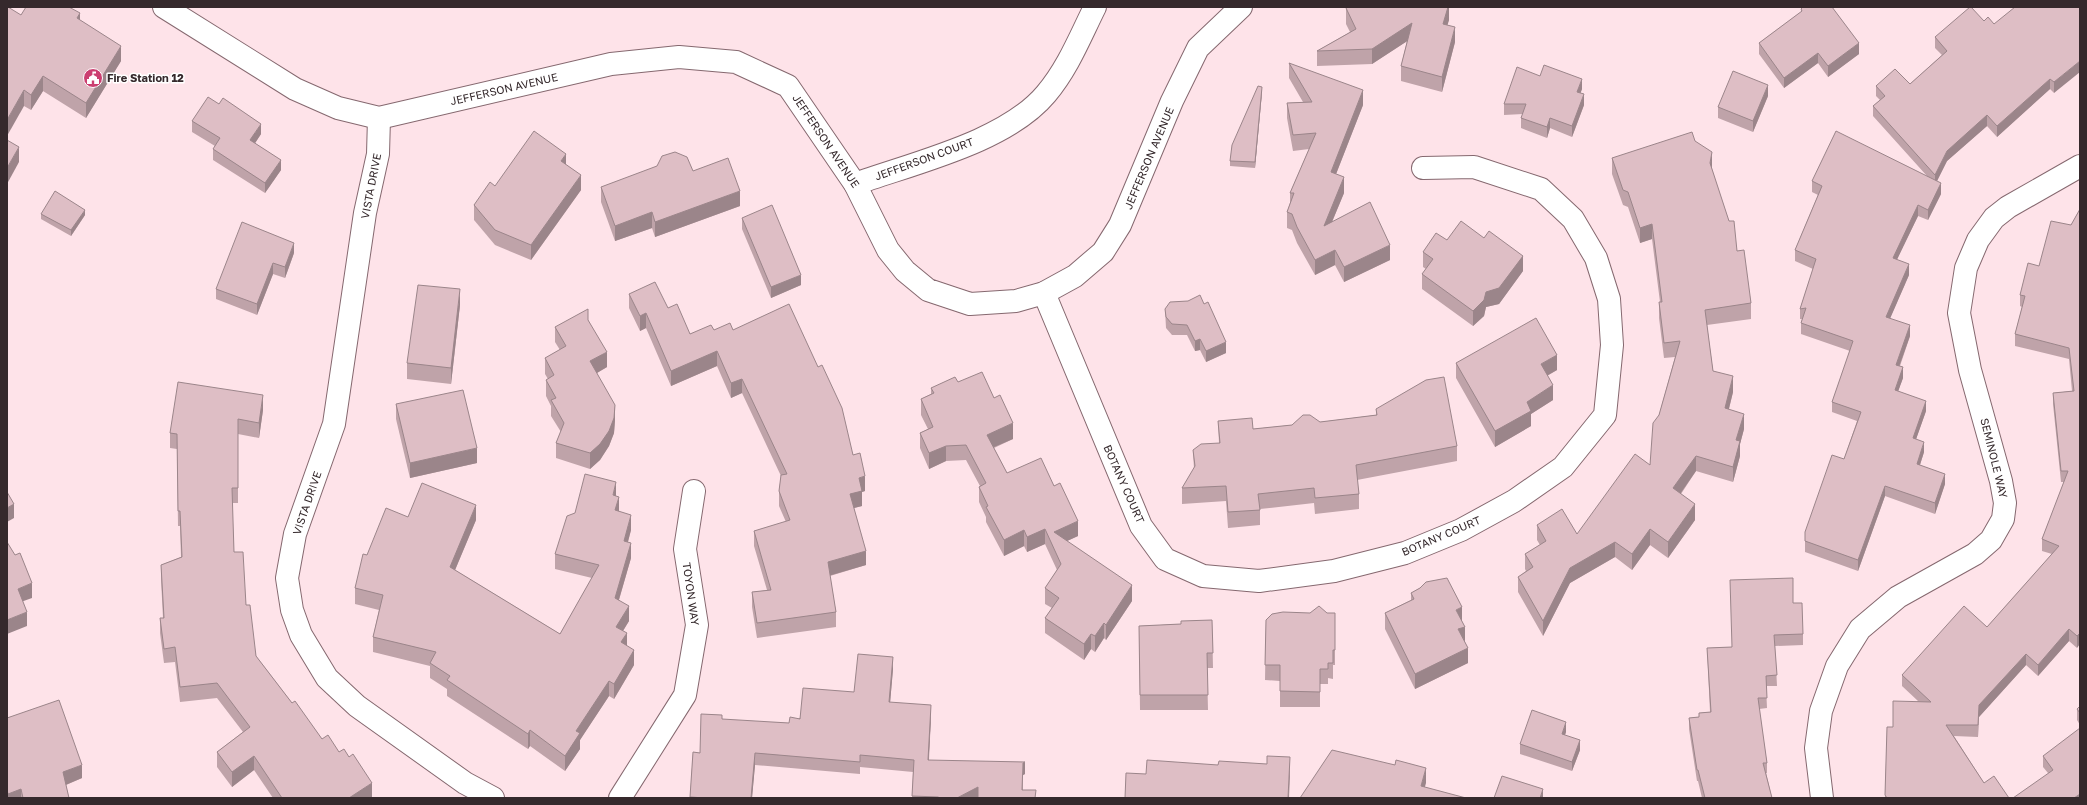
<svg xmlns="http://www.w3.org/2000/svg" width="2087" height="805" font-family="'Golos Text',sans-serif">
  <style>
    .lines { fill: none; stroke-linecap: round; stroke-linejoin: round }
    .minor-casing { stroke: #85686f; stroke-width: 24 }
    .minor { stroke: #fff; stroke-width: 22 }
    .wall { fill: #bfa3a9 }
    .shaded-wall { fill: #9b858a }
    .building { fill: #debec5; stroke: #9b858a }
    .labels { text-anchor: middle; stroke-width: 3; stroke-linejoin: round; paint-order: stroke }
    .poi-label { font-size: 11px; font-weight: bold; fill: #35292c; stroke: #fff; text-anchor: start }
    .street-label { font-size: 11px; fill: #35292c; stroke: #fff }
  </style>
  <rect width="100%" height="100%" fill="#fee3e9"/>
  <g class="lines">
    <defs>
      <g id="minor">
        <path d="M164,7L295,89L338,108L379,118L611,64L679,57L736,62L788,86L855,184L888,250L905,271L928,290L970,304L1016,301L1044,293L1075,276L1103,252L1120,225L1172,101L1198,48L1241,7"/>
        <path d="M379,118L378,154L365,213L334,424L295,534L287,578L292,610L301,635L327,678L357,706L465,783L493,798"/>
        <path d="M855,184C913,163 1006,142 1046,94C1068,68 1080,37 1095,7"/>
        <path d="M1044,293L1141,526L1165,559L1203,576L1259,581L1334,571L1405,553L1461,530L1514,501L1563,467L1605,415L1612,345L1609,299L1596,258L1573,219L1541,189L1474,167L1423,168"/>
        <path d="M620,798L685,695L697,625L685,549L694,491"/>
        <path d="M1822,798L1816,748L1821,711L1837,666L1860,629L1898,597L1975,554L1991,540L2003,519L2005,503L2001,481L1970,370L1959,313L1966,268L1978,240L1994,218L2008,207L2080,166"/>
      </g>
    </defs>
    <!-- minor casing -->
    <use href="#minor" class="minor-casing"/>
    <!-- minor -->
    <use href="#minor" class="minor"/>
  </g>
  <!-- wall -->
  <g class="wall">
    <path d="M1449,7V20L1447,25L1455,42L1442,92L1401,81V66L1407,41L1372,64L1317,66V51L1350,32L1346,24V8Z"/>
    <path d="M2080,7L2054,93L2050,89L1997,137L1987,126L1947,161L1937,181L1941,194L1928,220L1918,216L1897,259L1909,275L1890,318L1910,336L1900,366L1903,378L1898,391L1926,411L1916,439L1924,452L1920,465L1945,484L1935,514L1885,496L1858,571L1805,552V532L1844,459L1857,421L1832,412V402L1850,351L1801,334V323L1802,319H1800V309L1813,269L1795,261V250L1818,195L1812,192V181L1927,176L1873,116V106L1880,100L1876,96V86L1910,84L1942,55L1935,48V37L1984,21L1994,24Z"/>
    <path d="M1801,9L1859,54L1828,77L1818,63L1784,88L1759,54V43L1801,12Z"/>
    <path d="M21,15L80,20L121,61L86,118L43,91L31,110L24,106Z"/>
    <path d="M1289,63L1363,105L1336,174L1344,193L1332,222L1390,260L1344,282L1335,265L1315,275L1297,243L1292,230L1287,228V212L1290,203V193L1309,149L1293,151L1287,118V103L1303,102L1289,78Z"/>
    <path d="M1540,76L1582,89L1580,93L1584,105L1572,137L1550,128L1547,138L1521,128V118L1523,114L1504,115V104Z"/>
    <path d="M1262,92L1255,168L1230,166V161Z"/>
    <path d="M1768,96L1753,132L1718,118V107Z"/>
    <path d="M192,121L261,134L255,143L281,170L265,193L213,160V149L215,146L192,132Z"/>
    <path d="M1695,141L1712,167V169L1737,251L1751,303V319L1707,325L1713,371L1733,392L1729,409L1744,429L1740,444V456L1733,482L1696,471L1681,494L1695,520L1668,558L1650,545L1632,570L1615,557L1570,583L1543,636L1518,592V577L1526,571L1525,569V554L1540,545L1537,540V525L1577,534L1650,465L1659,415L1675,357L1664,358L1659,318V302H1660L1652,239L1640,243L1628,207L1623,205L1612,174V158Z"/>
    <path d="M566,165L581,190L531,260L495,245L474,220V205L495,186Z"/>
    <path d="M693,171L740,206L655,237L652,228L615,241L601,202V187Z"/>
    <path d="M2080,209L2077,648L2069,641L2038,676L2026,665L1979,717L1978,737L1954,736L1984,783L2009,798H1885L1887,727H1893L1918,701L1902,686V675L1987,627L2052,554L2042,551V539L2064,482H2061L2053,404V393L2072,391L2069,359L2015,346V334L2022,307L2020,306V295L2039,266L2071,225Z"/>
    <path d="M41,214L85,215L71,236L41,219Z"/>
    <path d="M742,218L801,285L771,298L742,229Z"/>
    <path d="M1447,240L1523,271L1499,304L1486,307L1484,316L1473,326L1422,289V274L1426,269L1423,267V252Z"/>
    <path d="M294,253L285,278L273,274L257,315L216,299V289Z"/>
    <path d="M629,294L668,308L690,334L714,330H733L853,455L865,491L862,492V506L854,508L866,565L830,576L836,612V627L757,638L752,607V592L767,590L754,546V531L786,522L779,506V491L781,476L742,393L731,398L717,366L671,386L646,328L640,331L629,308Z"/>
    <path d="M460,305L451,384L407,379V363Z"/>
    <path d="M1165,309L1226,353L1206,362L1200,350L1195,351L1187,335H1172L1166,328Z"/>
    <path d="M588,320L607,367L597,373L615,420L614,433L609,446L600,460L590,469L556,458V443L561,432L551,416V406L546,396V380L548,379L545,374V358L560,350L555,342V327Z"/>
    <path d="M1456,363L1557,370L1547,376L1553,400L1531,414V426L1495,447L1456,378Z"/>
    <path d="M958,382L1013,439L994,448L1007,473L1078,536L1067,541L1132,601L1106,640L1104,638L1095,652L1091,649L1084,660L1045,633V618L1052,608L1045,604V588L1057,570L1045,544L1027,552L1024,546L1004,556L986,522V517L979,502V487L980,486L966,460L946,461L929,469L920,448V433L928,429L921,415V399L931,394V388Z"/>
    <path d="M396,404L477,463L410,478L396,419Z"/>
    <path d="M1376,409L1457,446V461L1357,480L1359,494V509L1315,514L1314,503L1260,509V525L1228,528L1226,501L1182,504V488L1194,469L1193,450L1219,443L1218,421L1253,429L1320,422L1376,415Z"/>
    <path d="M263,410L259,438L238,434V503H232L234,552L246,605L256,656L292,703L322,739L339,752L372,797L371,798H273L254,770L232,787L217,767V752L243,732L217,698L180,702L175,662L164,663L160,633V618H163L161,579V565L181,557L180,526H178L177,449L170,448V433Z"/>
    <path d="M616,496L619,511L631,530L628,542L631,558L619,600L629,621L623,631L627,646L634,665L614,699L609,696L580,740V749L565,771L530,746L528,749L447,696V689L430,678V666L373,652V637L379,610L355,604V588L367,555L408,517L476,520L455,570L560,634L592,578L555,569V554Z"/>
    <path d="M1420,588L1462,621L1468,663L1415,689L1385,629V613L1411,600V593Z"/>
    <path d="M1793,603L1803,634V645L1775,646L1777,686H1766L1767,708L1759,709L1767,763V773H1766L1772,798H1702L1698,781H1697L1689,729V718L1699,717V713L1710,712L1707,648L1732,647Z"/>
    <path d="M1327,613H1335V665H1333V679L1328,678V684H1320V707H1280V681L1265,680L1266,620Z"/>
    <path d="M1212,620L1213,668H1207L1208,710H1140L1139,626L1181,624Z"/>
    <path d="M893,669L890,703L931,717L929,760L1025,774L1023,775V790L1036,798H912L913,772L860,767V774L755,765L752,798H690L693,752L700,753L722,720L789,723L854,692Z"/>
    <path d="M2080,706V725L2077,720V709Z"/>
    <path d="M7,718L82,778L66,785L69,798H7Z"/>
    <path d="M1566,732L1565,735L1580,750L1572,771L1520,754V744Z"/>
    <path d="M2043,756L2080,798L2048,773L2043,767Z"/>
  </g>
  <!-- shaded-wall -->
  <g class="shaded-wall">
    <path d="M1448,7H1449V20L1443,40V24Z"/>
    <path d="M80,13V29L77,18Z"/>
    <path d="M1412,23V38L1372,64V49Z"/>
    <path d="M1455,27V42L1442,92V77Z"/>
    <path d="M1859,43V54L1828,77V66Z"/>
    <path d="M121,46V61L86,118V103Z"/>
    <path d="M1818,53V63L1784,88V78Z"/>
    <path d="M2080,61V72L2054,93V82Z"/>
    <path d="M43,76V91L31,110V95Z"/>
    <path d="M1582,79V89L1577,103V92Z"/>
    <path d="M2050,79V89L1997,137V126Z"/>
    <path d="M1768,85V96L1753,132V121Z"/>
    <path d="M1262,87V92L1255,168V162Z"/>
    <path d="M24,90V106L7,136V120Z"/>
    <path d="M1363,90V105L1331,187V172Z"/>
    <path d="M1584,94V105L1572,137V126Z"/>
    <path d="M1987,115V126L1947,161L1935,185V175L1947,151Z"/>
    <path d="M1550,118V128L1547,138V127Z"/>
    <path d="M261,124V134L250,151V140Z"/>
    <path d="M19,147V162L7,184V168Z"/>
    <path d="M1712,152V167L1710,178V163Z"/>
    <path d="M566,154V169L561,161Z"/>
    <path d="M281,160V170L265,193V183Z"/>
    <path d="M581,175V190L531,260V245Z"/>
    <path d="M1344,177V193L1324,241V226Z"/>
    <path d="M1941,183V194L1928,220V210Z"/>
    <path d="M740,191V206L655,237V222Z"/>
    <path d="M1918,205V216L1893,268V258Z"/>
    <path d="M85,210V215L71,236V230Z"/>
    <path d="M652,212V228L615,241V226Z"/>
    <path d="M1652,224V239L1640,243V228Z"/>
    <path d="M294,243V253L285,278V267Z"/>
    <path d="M1390,245V260L1344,282V267Z"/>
    <path d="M1335,250V265L1315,275V260Z"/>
    <path d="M1523,256V271L1499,304L1486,307L1484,316L1473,326V311L1486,292Z"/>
    <path d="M273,263V274L257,315V304Z"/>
    <path d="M1909,264V275L1886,328V317Z"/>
    <path d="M801,275V285L771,298V287Z"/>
    <path d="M460,289V305L451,384V368Z"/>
    <path d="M646,313V328L640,331V316Z"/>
    <path d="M1910,325V336L1896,375V365Z"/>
    <path d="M1200,339V350L1195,351V341Z"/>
    <path d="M1226,342V353L1206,362V351Z"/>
    <path d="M717,351V366L671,386V371Z"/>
    <path d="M607,352V367L590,377V361Z"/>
    <path d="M1557,355V370L1541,379V364Z"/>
    <path d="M1903,367V378L1895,400V390Z"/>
    <path d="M1733,376V392L1725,424V408Z"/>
    <path d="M742,379V393L731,398V383Z"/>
    <path d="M1553,385V400L1531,414V426L1495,447V431L1527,402Z"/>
    <path d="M263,395V410L259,438V423Z"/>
    <path d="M1926,401V411L1913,448V438Z"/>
    <path d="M615,405V420L614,433L609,446L600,460L590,469V453Z"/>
    <path d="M1744,414V429L1740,444V456L1733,482V467L1736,440Z"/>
    <path d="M1013,423V439L987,450V435Z"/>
    <path d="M1924,442V452L1917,474V464Z"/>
    <path d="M946,446V461L929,469V453Z"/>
    <path d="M477,448V463L410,478V463Z"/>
    <path d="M1696,456V471L1673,504V488Z"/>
    <path d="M1945,474V484L1935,514V503Z"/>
    <path d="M865,476V491L862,492V506L850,509V494L859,478Z"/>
    <path d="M616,482V497L613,495Z"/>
    <path d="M1885,486V496L1858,571V560Z"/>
    <path d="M619,497V512L615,510Z"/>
    <path d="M14,504V518L7,522V508Z"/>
    <path d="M1695,504V520L1668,558V542Z"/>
    <path d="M476,505V520L450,582V567Z"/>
    <path d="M631,515V530L624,556V541Z"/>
    <path d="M1078,521V536L1054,547V532Z"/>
    <path d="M1045,529V544L1027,552V537Z"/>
    <path d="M1650,529V545L1632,570V554Z"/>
    <path d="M1024,530V546L1004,556V540Z"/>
    <path d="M1615,542V557L1570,583L1543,636V621L1570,568Z"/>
    <path d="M631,543V558L615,613V598Z"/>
    <path d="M866,551V565L828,576V562Z"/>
    <path d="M32,583V598L18,603V589Z"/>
    <path d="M1132,585V601L1106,640V625Z"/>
    <path d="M629,606V621L616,642V627Z"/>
    <path d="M1462,607V622L1456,610Z"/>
    <path d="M27,612V626L7,634V620Z"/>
    <path d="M1104,623V638L1095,652V636Z"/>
    <path d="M1465,627V642L1458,629Z"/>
    <path d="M2069,629V641L2038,676V665Z"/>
    <path d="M627,633V648L621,642Z"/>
    <path d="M2080,633V644L2077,648V636Z"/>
    <path d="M1091,634V649L1084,660V644Z"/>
    <path d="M1468,648V663L1415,689V674Z"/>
    <path d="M634,650V665L614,699V684Z"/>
    <path d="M2026,654V665L1979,717L1978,737L1979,705Z"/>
    <path d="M893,657V669L889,715V702Z"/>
    <path d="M609,681V696L580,740V749L565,771V756L576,731Z"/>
    <path d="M931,705V717L928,772V760Z"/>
    <path d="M1566,722V732L1562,743V734Z"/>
    <path d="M530,730V746L528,749V734Z"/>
    <path d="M1580,740V750L1572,771V762Z"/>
    <path d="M755,753V765L752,798H751Z"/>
    <path d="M254,756V770L232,787V772Z"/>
    <path d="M1290,757V772L1289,798H1288Z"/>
    <path d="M1025,762V774L1023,775V763Z"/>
    <path d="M82,765V778L63,786V772Z"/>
    <path d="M1426,768V783L1422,798L1421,786Z"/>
    <path d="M372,783V797L371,798H349Z"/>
    <path d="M978,787V798H957Z"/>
    <path d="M21,789V798H8V794Z"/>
    <path d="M1543,789V798H1540Z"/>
    <path d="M2080,794V798H2074Z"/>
  </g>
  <!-- building -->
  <g class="building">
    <path d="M7,7H8L21,15L26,7H69L80,13L77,18L121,46L86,103L43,76L31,95L24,90L7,120Z"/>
    <path d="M1348,7H1448L1443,24L1455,27L1442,77L1401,66L1412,23L1372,49L1317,51L1356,29L1346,8Z"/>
    <path d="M1803,7H1832L1859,43L1828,66L1818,53L1784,78L1759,43L1802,11L1801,9Z"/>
    <path d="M1970,7H1971L1984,21L1988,17L1994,24L2015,7H2080V61L2054,82L2050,79L1997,126L1987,115L1947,151L1935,175L1873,106L1885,96L1876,86L1895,69L1910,84L1947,51L1935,37Z"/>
    <path d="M1289,63L1363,90L1331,172L1344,177L1324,226L1370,202L1390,245L1344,267L1335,250L1315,260L1297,227L1292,214L1287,212L1294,193H1290L1316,133L1293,135L1287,103L1312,102Z"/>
    <path d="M1544,65L1582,79L1577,92L1584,94L1572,126L1550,118L1547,127L1521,118L1526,104H1504L1517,67L1540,76Z"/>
    <path d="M1733,71L1768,85L1753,121L1718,107Z"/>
    <path d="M1258,86L1262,87L1255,162L1230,161L1232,145Z"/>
    <path d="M208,97L219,104L223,98L261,124L250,140L281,160L265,183L213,149L220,138L192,121Z"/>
    <path d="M534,131L566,154L561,161L581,175L531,245L495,230L474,205L490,182L495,186Z"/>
    <path d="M1836,131L1941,183L1928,210L1918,205L1893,258L1909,264L1886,317L1910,325L1896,365L1903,367L1895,390L1926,401L1913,438L1924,442L1917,464L1945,474L1935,503L1885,486L1858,560L1805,541V532L1832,455L1844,459L1861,412L1832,402L1853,341L1801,323L1806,308L1800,309L1816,259L1795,250L1822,186L1812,181Z"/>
    <path d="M1692,132L1695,141L1712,152L1710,163L1729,221H1734L1737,251L1744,250L1751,303L1705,310L1713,371L1733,376L1725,408L1744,414L1736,440L1740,441L1733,467L1696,456L1673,488L1695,504L1668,542L1650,529L1632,554L1615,542L1570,568L1543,621L1518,577L1533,567L1525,554L1546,541L1537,525L1562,509L1577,534L1635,454L1650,465L1653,423L1659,415L1680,341L1664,343L1659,302H1662L1652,224L1640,228L1628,192L1623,190L1612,158Z"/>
    <path d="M7,140L19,147L7,168Z"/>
    <path d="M675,152L687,157L693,171L728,158L740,191L655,222L652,212L615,226L601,187L657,166L662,156Z"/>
    <path d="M55,191L85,210L71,230L41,214Z"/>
    <path d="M772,205L801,275L771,287L742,218Z"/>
    <path d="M2080,209V633L2077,636L2069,629L2038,665L2026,654L1979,705L1978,725H1946L1984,783L1994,776L2009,798H1887L1885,795L1887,727H1893V701L1931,702L1902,675L1964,606L1987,627L2059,546L2042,539L2068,471H2061L2053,393L2074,391L2069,348L2015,334L2025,296L2020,295L2028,263L2039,266L2051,221L2071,225Z"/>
    <path d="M1461,221L1484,238L1489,231L1523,256L1499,288L1486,292L1484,300L1473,311L1422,274L1433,259L1423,252L1436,233L1447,240Z"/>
    <path d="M242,222L294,243L285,267L273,263L257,304L216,289Z"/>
    <path d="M655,282L668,308L677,304L690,334L711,325L714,330L730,323L733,330L789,304L818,367L822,365L842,408L853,455L860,453L865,476L859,478L862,491L850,494L866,551L828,562L836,612L757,623L752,592L771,590L754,531L790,520L779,491L781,475L787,474L742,379L731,383L717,351L671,371L646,313L640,316L629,294Z"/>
    <path d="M418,285L460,289L451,368L407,363Z"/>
    <path d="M1200,295L1204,304L1208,302L1226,342L1206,351L1200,339L1195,341L1187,325L1172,324L1166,317L1165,309L1170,302L1188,301Z"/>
    <path d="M588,309V320L607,352L590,361L615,405L614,418L609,431L600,444L590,453L556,443L564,423L551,400L556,398L546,380L554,375L545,358L566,346L555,327Z"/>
    <path d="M1536,318L1557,355L1541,364L1553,385L1527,402L1531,411L1495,431L1456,363Z"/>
    <path d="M982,372L994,398L1000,395L1013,423L987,435L1007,473L1041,458L1054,486L1060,483L1078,521L1054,532L1132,585L1106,625L1104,623L1095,636L1091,634L1084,644L1045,618L1059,598L1045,588L1061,564L1045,529L1027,537L1024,530L1004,540L986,507L988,506L979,487L986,483L966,445L946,446L929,453L920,433L933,427L921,399L934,393L931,388L955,377L958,382Z"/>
    <path d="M1444,377L1457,446L1356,465L1359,494L1315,498L1314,488L1258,494L1260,510L1228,512L1226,486L1182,488L1195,466L1193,450L1201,444L1220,443L1218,421L1252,418L1253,429L1292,425L1303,415H1310L1320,422L1377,415L1376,409L1426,380Z"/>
    <path d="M178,382L263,395L259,423L238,419V488H232L234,552H243L246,605H250L256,656L292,703L295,701L322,739L328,735L339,752L344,749L349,757L353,754L372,783L349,798H282L254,756L232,772L217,752L250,727L217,683L180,687L175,647L164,649L160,618H164L161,565L182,557L180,511H178L177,434L170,433Z"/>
    <path d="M463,390L477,448L410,463L396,404Z"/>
    <path d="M585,474L616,482L613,495L619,497L615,510L631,515L624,541L631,543L615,598L629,606L616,627L627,633L621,642L634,650L614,684L609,681L576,731L580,733L565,756L530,730L528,734L447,680L450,676L430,663L436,652L373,637L383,595L355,588L363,554L367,555L386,508L408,517L422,483L476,505L450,567L560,634L599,565L555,554L567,516L575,513Z"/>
    <path d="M7,492L14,504L7,508Z"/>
    <path d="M7,542L15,555L20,553L32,583L18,589L27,612L7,620Z"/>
    <path d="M1447,578L1462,607L1456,610L1465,627L1458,629L1468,648L1415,674L1385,613L1414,599L1411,593L1420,588L1426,582Z"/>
    <path d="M1793,578V603H1802L1803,634L1774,635L1777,675L1766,676L1767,698H1758L1767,763H1763L1772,798H1705L1698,770H1697L1689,718L1699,717V713L1711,712L1707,648L1732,647L1730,580Z"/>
    <path d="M1319,606L1327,613H1335V650H1333V663H1328V669H1320V692L1280,691V665H1265L1266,620L1272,614L1283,612L1310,613Z"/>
    <path d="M1212,620L1213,653H1207L1208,695H1140L1139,626L1181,624V621Z"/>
    <path d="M858,654L893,657L889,702L931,705L928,760L1025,762L1023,763L1022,790H1036L1035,798H978V787L957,798H940L938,797L912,796L914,760L860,755V762L755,753L751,798H705L690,797L693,752L700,753L701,714L722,715V719L789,723L790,717L800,719L803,688L854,692Z"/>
    <path d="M59,700L82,765L63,772L69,798H23L21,789L8,794L7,790V718Z"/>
    <path d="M2080,706V713L2077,709Z"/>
    <path d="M1532,710L1566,722L1562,734L1580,740L1572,762L1520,744Z"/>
    <path d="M2080,728V794L2074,798H2013L2053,770L2043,756Z"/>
    <path d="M1332,750L1395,765L1396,760L1426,768L1421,786L1466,798H1300Z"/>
    <path d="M1267,756L1290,757L1288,798H1125L1126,773L1146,774L1147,760L1218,765L1219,761L1267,764Z"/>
    <path d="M1502,776L1543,789L1540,798H1494Z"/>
  </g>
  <!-- icons -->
  <defs>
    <symbol id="civic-disc" viewBox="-11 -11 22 22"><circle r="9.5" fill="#cb3e70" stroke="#fff"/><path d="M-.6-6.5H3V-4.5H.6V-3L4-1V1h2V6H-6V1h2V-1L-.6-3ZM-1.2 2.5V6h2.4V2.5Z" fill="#fff"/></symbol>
  </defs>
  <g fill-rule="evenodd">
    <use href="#civic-disc" x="82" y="67" width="22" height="22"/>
  </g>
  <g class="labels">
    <!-- poi labels -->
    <g class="poi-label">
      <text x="107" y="82">Fire Station 12</text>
    </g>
    <!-- street labels -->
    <g class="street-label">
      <text transform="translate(504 89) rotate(-13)" y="4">JEFFERSON AVENUE</text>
      <text transform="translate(826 141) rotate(56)" y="4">JEFFERSON AVENUE</text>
      <text transform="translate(1149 158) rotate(-67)" y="4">JEFFERSON AVENUE</text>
      <text transform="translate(924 159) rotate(-20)" y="4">JEFFERSON COURT</text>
      <text transform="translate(371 186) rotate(-79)" y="4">VISTA DRIVE</text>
      <text transform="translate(1994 458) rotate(76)" y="4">SEMINOLE WAY</text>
      <text transform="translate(1124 484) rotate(66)" y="4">BOTANY COURT</text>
      <text transform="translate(307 503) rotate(-71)" y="4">VISTA DRIVE</text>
      <text transform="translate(1441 536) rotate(-23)" y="4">BOTANY COURT</text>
      <text transform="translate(691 594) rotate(82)" y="4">TOYON WAY</text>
    </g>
  </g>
  <!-- border -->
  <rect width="2087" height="805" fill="none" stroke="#35292c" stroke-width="16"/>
</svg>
